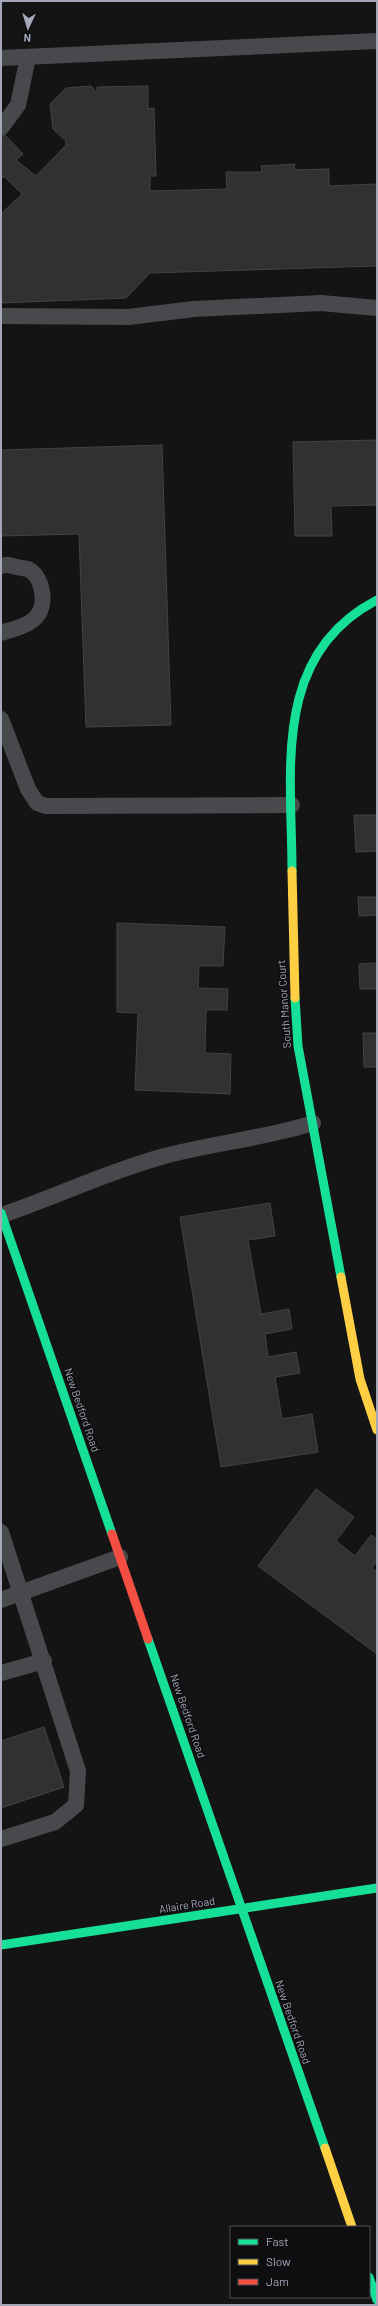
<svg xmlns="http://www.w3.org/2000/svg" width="378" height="2306" font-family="Barlow,sans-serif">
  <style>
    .building { fill: #313134; stroke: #424348 }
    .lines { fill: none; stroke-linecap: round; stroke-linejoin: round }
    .lane { stroke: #47494d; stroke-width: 16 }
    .fast { stroke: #16e098; stroke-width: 9 }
    .slow { stroke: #ffcf43; stroke-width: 9 }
    .jam { stroke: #f24e42; stroke-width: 9 }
    .labels { text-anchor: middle; stroke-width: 3; stroke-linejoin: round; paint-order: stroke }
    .street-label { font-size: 11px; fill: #a3a7b7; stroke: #0e0e10 }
  </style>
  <rect width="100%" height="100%" fill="#141414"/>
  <!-- building -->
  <g class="building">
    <path d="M91,86L97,93V87L148,86V109L154,108L156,176H150V191L227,189L226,172H262L261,166L295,164L294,170L329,169V186L377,184V266L150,273L126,298L1,303V214L22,194L4,176L1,179V131L23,154L16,160L36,176L66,145V141L53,129L50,104L66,88Z"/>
    <path d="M377,440V505L331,506L332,536H295L293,442Z"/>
    <path d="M162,445L171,725L86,727L79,534L1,536V450Z"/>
    <path d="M354,815H377V851L356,852Z"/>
    <path d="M358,897H377V915L359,916Z"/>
    <path d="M117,923L225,927L223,966H199L198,988L228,989L227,1010H206L205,1053L231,1054L230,1094L135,1090L138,1013L117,1012Z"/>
    <path d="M377,963V989H360L359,964Z"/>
    <path d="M363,1033H377V1067H364Z"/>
    <path d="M270,1203L275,1236L248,1240L261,1314L289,1309L292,1329L265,1334L268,1357L296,1352L300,1373L275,1377L282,1419L312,1414L318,1452L221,1467L180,1217Z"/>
    <path d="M316,1489L354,1517L336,1541L355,1556L371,1535L377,1539V1560L372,1568L377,1572V1654L258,1566Z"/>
    <path d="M44,1727L64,1787L1,1808V1741Z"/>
  </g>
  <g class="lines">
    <!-- lane -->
    <g class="lane">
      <path d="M1,58L377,41"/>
      <path d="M1,128L18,105L28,57"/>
      <path d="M1,316L128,317L194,309L321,303L377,308"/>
      <path d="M1,566C7,564 10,565 16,567C20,568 25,568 28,569C43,576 47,604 37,616C29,626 13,629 1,633"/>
      <path d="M1,719L28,789L37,803L46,806L292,805"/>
      <path d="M2,1215C55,1197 107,1172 161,1157C211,1143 263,1139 313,1123"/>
      <path d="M1,1532L78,1771L76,1805L55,1822L1,1839"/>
      <path d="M1,1600L120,1557"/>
      <path d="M1,1673L44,1661"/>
    </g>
    <!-- fast -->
    <g class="fast">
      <path d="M292,871C292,771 271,655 377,600"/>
      <path d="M295,998L298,1046L341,1277"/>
      <path d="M1,1213L112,1534"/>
      <path d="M148,1639L325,2148"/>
      <path d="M1,1945L377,1888"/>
      <path d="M369,2277L377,2300"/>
    </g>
    <!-- slow -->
    <g class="slow">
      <path d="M292,871L295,998"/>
      <path d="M341,1277L360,1379L377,1430"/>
      <path d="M325,2148L352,2227"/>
    </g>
    <!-- jam -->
    <path class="jam" d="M112,1534L148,1639"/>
  </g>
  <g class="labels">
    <!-- street labels -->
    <g class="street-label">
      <text transform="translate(284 1004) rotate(-94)" y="4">South Manor Court</text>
      <text transform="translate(82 1410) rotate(71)" y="4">New Bedford Road</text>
      <text transform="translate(188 1716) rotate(71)" y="4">New Bedford Road</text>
      <text transform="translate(187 1905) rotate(-9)" y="4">Allaire Road</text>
      <text transform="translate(293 2022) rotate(71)" y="4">New Bedford Road</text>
    </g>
  </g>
  <!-- border -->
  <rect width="378" height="2306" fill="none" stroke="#a3a7b7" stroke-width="4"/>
  <!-- legend -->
  <rect x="230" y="2226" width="140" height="72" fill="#0e0e10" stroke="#4a4b53"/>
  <rect x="238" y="2239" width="20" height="6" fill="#16e098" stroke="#4a4b53"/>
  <text x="266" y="2246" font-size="12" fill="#a3a7b7">Fast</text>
  <rect x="238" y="2259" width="20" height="6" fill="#ffcf43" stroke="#4a4b53"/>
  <text x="266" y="2266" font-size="12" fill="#a3a7b7">Slow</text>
  <rect x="238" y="2279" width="20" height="6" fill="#f24e42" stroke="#4a4b53"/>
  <text x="266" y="2286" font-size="12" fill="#a3a7b7">Jam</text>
  <!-- north arrow -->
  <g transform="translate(28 28) rotate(184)" stroke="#0e0e10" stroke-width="3" paint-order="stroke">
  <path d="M0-3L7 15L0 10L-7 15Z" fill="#a3a7b7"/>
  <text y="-6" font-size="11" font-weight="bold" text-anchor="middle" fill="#a3a7b7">N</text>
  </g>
</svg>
